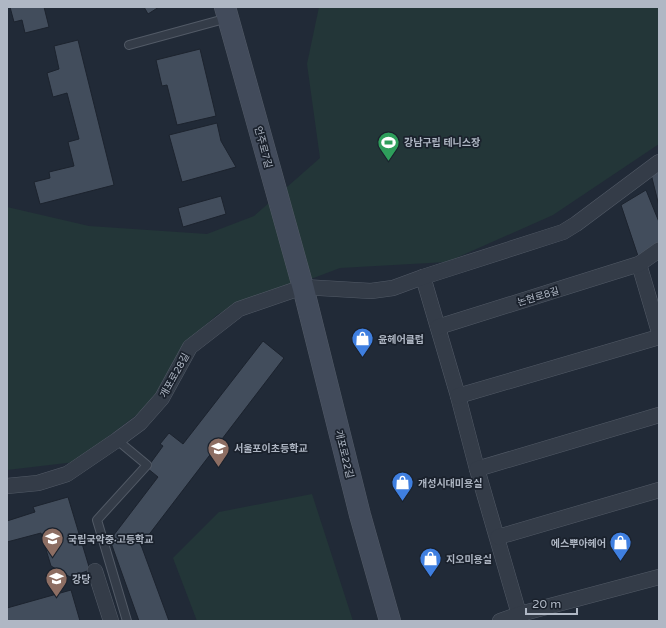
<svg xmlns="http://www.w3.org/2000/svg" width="666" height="628" font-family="'Varela Round','Noto Sans KR',sans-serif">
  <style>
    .green { fill: #233638 }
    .building { fill: #424d5c; stroke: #1c232e }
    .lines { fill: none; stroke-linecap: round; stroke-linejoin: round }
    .lane-casing { stroke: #525a66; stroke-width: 10 }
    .street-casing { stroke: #525a66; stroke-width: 16 }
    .secondary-casing { stroke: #525a66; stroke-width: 22 }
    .lane { stroke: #343c48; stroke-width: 8 }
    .street { stroke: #343c48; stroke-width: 15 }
    .secondary { stroke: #424b5b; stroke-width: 21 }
    .labels { text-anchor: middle; stroke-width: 3.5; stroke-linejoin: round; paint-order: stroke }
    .poi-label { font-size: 10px; font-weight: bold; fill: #afb7c4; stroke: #1a212c; text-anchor: start }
    .street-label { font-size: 10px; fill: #afb7c4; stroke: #1a212c }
  </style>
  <rect width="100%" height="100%" fill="#212a37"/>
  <!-- green -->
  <g class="green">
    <path d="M319,7H659V144L553,215L447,262L340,268L218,314L186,342L156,400L75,462L7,470V207L89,226L207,234L254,216L320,158L307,64Z"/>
    <path d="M312,494L353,621H197L173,558L219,512Z"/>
  </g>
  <!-- building -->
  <g class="building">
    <path d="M10,7H44L49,27L25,33L22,20L14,22Z"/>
    <path d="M144,7H159L148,14Z"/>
    <path d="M78,40L114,185L40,204L34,182L50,178L49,172L74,166L68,142L79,139L67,93L53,97L47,73L59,69L54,46Z"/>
    <path d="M200,49L216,116L177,125L167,85L162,86L156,60Z"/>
    <path d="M217,123L221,141L236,167L182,182L169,135Z"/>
    <path d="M659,172V206L651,174Z"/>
    <path d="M646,190L659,222V245L638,256L621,205Z"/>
    <path d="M221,196L226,214L183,227L178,208Z"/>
    <path d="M263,341L284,358L141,545L169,621H139L110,540L158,477L147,468L163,446L160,444L169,433L183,444Z"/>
    <path d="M68,497L90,570L70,577L51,566L41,533L7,542V521L35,512L33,507Z"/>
    <path d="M71,590L80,621H7V608Z"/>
  </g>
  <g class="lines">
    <defs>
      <g id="lane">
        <path d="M129,45L228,18"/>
        <path d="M117,440L147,465L97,520L127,621"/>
      </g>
      <g id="street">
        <path d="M639,264L659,332"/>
        <path d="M423,277L458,396L477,469L521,621"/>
        <path d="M438,327L639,264L659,250"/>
        <path d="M458,396L659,337"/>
        <path d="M477,469L659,415"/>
        <path d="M7,486L38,483L67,474L117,440L140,423L162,398L190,347L239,309L303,287L371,291L393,288L423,277L563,232L576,224L659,162"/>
        <path d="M498,537L659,490"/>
        <path d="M95,571L111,621"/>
        <path d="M500,621L520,614L659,577"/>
      </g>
      <path id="secondary" d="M225,7L303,287L360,515L390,621"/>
    </defs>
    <!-- lane casing -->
    <use href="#lane" class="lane-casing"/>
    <!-- street casing -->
    <use href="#street" class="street-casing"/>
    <!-- secondary casing -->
    <use href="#secondary" class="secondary-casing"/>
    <!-- lane -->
    <use href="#lane" class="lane"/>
    <!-- street -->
    <use href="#street" class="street"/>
    <!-- secondary -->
    <use href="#secondary" class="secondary"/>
  </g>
  <!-- icons -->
  <defs>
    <symbol id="stadium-pin" viewBox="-11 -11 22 30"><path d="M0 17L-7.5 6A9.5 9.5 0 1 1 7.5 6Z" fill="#2e9e5b" stroke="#1a212c"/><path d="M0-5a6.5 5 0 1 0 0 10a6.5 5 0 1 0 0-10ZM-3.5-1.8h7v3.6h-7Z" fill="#fff"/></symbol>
    <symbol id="shop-pin" viewBox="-11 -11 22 30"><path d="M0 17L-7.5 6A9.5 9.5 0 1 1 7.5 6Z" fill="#3f7fe0" stroke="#1a212c"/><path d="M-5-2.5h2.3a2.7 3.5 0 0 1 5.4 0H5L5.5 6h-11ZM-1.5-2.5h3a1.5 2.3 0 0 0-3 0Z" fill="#fff"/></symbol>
    <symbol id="school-pin" viewBox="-11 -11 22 30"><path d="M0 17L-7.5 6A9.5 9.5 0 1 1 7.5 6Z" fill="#8d6e63" stroke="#1a212c"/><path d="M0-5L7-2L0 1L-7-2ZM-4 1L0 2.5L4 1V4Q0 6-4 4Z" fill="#fff"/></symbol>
  </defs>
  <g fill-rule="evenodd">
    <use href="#stadium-pin" x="376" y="130" width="25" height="34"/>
    <use href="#shop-pin" x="350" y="326" width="25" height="34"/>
    <use href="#school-pin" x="206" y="436" width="25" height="34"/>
    <use href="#shop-pin" x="390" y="470" width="25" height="34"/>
    <use href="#school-pin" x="40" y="526" width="25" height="34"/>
    <use href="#shop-pin" x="608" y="530" width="25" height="34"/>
    <use href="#shop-pin" x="418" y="546" width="25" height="34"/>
    <use href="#school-pin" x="44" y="566" width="25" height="34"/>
  </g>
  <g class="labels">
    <!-- poi labels -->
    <g class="poi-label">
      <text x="404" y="146">강남구립 테니스장</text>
      <text x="378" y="343">윤헤어클럽</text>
      <text x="234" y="452">서울포이초등학교</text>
      <text x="418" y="487">개성시대미용실</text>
      <text x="68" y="543">국립국악중·고등학교</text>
      <text x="606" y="547" text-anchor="end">에스뿌아헤어</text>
      <text x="446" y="563">지오미용실</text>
      <text x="72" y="583">강당</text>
    </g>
    <!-- street labels -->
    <g class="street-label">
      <text transform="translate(264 147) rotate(75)" y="4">언주로7길</text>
      <text transform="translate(538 296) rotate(-17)" y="4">논현로8길</text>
      <text transform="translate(174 375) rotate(-61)" y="4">개포로28길</text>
      <text transform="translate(345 454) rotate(76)" y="4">개포로22길</text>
    </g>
  </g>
  <!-- border -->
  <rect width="666" height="628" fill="none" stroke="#afb7c4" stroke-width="16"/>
  <!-- scale -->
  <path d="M526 608v6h51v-6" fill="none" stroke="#afb7c4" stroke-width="2"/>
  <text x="532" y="608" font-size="12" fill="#afb7c4" stroke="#1a212c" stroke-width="3" paint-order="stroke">20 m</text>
</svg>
